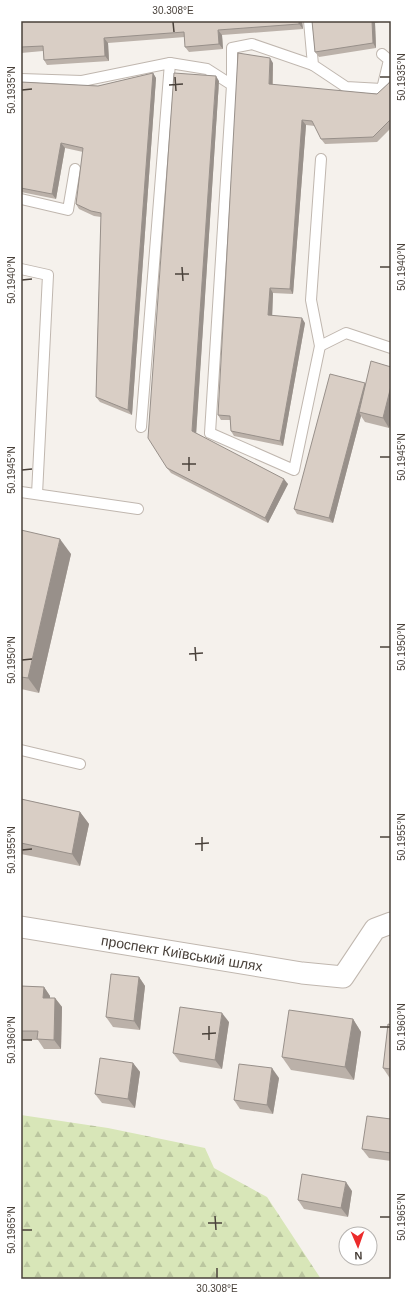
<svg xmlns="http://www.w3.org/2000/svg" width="412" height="1300" font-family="Arial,sans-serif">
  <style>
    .forest { fill: url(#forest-firs) }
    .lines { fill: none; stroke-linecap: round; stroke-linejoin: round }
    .service-casing { stroke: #c0b7af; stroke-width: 12 }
    .minor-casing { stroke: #c0b7af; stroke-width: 23 }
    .service { stroke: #fff; stroke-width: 10 }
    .minor { stroke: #fff; stroke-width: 21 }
    .wall { fill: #bbb1a9 }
    .shaded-wall { fill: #98908a }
    .building { fill: #d9cec5; stroke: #98908a }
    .ticks { fill: none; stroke: #49413a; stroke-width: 1.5 }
    .labels { text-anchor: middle; stroke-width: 3.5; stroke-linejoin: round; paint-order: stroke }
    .street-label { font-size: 14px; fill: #49413a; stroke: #fff }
    .neatline { fill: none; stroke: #49413a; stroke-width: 1.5 }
    .ticks-label { font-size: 10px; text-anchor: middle; fill: #49413a }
  </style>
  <defs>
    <pattern id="forest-firs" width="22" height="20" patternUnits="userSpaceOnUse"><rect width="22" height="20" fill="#d8e6b8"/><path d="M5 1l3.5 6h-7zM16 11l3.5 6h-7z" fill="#bbc69f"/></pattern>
  </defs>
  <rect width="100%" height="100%" fill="#f5f1ec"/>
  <!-- forest -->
  <path class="forest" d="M21,1115L108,1128L205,1148L214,1168L267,1197L321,1279H21Z"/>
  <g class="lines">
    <defs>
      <g id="service">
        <path d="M309,21L313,65L346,87L382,89L389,60L382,54"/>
        <path d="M170,63L207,69L232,85L210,433L294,470L320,346L311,300L321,159"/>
        <path d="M21,79L82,81L170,63L141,427"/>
        <path d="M232,85V48L252,44L313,65"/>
        <path d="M21,199L68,210L75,169"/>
        <path d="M21,269L48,275L37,494"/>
        <path d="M320,346L346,333L391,348"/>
        <path d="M21,492L138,509"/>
        <path d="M21,750L80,764"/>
      </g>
      <g id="minor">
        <path id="s1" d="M21,927L302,973L343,977L375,929L391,923"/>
      </g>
    </defs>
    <!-- service casing -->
    <use href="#service" class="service-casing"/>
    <!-- minor casing -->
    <use href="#minor" class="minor-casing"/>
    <!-- service -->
    <use href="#service" class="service"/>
    <!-- minor -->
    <use href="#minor" class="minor"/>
  </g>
  <!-- wall -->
  <g class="wall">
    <path d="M29,21H302L303,29L222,35L223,49L189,52L185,47V37L108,43L109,61L47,65L44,60L43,51L21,53V22Z"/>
    <path d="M312,21H385L375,23L376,48L319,57L315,52Z"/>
    <path d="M273,63V85L377,94L391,81V128L377,142L325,144L321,139L315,126L306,125L293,294L273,293L272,315L305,323L283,446L234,436L231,431L230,420H221L218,415Z"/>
    <path d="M153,73L156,78L132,415L100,402L96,397L101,217L94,216L79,209L76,204L83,152L65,148L56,199L21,192V82L98,86Z"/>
    <path d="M219,81L196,433L288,484L268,523L171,473L167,468Z"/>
    <path d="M391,367V421L389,428L365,422L361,416L333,523L297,514L294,509L366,384Z"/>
    <path d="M21,530L71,554L39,693L21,689Z"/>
    <path d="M21,799L80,812L89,824L80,866L21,854Z"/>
    <path d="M139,977L145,986L140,1030L113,1027L106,1017Z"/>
    <path d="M21,986L44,987L50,996V998H55L62,1007L61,1049H44L38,1040H21Z"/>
    <path d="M353,1019L361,1032L354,1080L291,1070L282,1057Z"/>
    <path d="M229,1022L222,1069L180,1062L173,1053Z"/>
    <path d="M391,1025V1080L383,1068Z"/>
    <path d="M133,1063L140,1072L135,1108L102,1103L95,1094Z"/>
    <path d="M279,1078L273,1114L240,1109L234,1100Z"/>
    <path d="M391,1119V1161L369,1158L362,1149Z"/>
    <path d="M352,1191L348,1217L304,1209L298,1200Z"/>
  </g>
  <!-- shaded-wall -->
  <g class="shaded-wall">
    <path d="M299,21H302L303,29L299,24Z"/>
    <path d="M372,21H374L375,23L376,48L373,43Z"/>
    <path d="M218,30L222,35L223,49L219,44Z"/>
    <path d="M104,38L108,43L109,61L105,56Z"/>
    <path d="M270,58L273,63L272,89L269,84Z"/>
    <path d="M153,73L156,78L132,415L128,410Z"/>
    <path d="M216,76L219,81L196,436L192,431Z"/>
    <path d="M302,120L306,125L293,294L290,289Z"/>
    <path d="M61,143L65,148L56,199L52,194Z"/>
    <path d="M270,288L273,293L272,320L268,315Z"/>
    <path d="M302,318L305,323L283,446L280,441Z"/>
    <path d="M365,383L369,388L359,412L361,416L333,523L329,518Z"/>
    <path d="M391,386V421L389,428L383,418Z"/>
    <path d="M284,479L288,484L268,523L265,518Z"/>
    <path d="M60,539L71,554L39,693L28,678Z"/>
    <path d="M80,812L89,824L80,866L72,854Z"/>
    <path d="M139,977L145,986L140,1030L134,1021Z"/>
    <path d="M44,987L50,996V1007L43,998Z"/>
    <path d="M55,998L62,1007L61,1049L54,1040Z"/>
    <path d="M222,1013L229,1022L222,1069L215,1060Z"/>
    <path d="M353,1019L361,1032L354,1080L345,1067Z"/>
    <path d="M133,1063L140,1072L135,1108L128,1099Z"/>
    <path d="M272,1068L279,1078L273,1114L267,1105Z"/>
    <path d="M346,1182L352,1191L348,1217L341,1208Z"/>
  </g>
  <!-- building -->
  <g class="building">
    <path d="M29,21H299V24L218,30L219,44L185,47L184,32L104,38L105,56L44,60L43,46L21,47V22Z"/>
    <path d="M312,21H372L373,43L315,52Z"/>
    <path d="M238,53L270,58L269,84L377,94L391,81V119L373,137L321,139L312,121L302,120L290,289L270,288L268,315L302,318L280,441L231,431L230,416L218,415Z"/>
    <path d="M153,73L128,410L96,397L101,213L91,211L76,204L83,148L61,143L52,194L21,188V82L98,86Z"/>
    <path d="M174,73L216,76L192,431L284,479L265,518L167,468L148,438Z"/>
    <path d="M371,361L391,367V386L383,418L359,412Z"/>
    <path d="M330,374L365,383L329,518L294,509Z"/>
    <path d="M21,530L60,539L28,678L21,677Z"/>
    <path d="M21,799L80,812L72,854L21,843Z"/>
    <path d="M111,974L139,977L134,1021L106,1017Z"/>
    <path d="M21,986L44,987L43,998H55L54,1040L37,1039L38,1031H21Z"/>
    <path d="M180,1007L222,1013L215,1060L173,1053Z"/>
    <path d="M289,1010L353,1019L345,1067L282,1057Z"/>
    <path d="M388,1024L391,1025V1069L383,1068Z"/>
    <path d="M100,1058L133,1063L128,1099L95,1094Z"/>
    <path d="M239,1064L272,1068L267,1105L234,1100Z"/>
    <path d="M367,1116L391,1119V1153L362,1149Z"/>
    <path d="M302,1174L346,1182L341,1208L298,1200Z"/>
  </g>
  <!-- ticks -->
  <path class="ticks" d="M173,22L174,32M175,77L176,91M380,77H390M169,85L183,84M22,90L32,89M182,267L183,281M380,267H390M175,274H189M22,280L32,279M189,457V471M380,457H390M182,464H196M22,470L32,469M195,647L196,661M380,647H390M189,654L203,653M22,660L32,659M202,837V851M380,837H390M195,844L209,843M22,850L32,849M209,1026V1040M380,1027H390M202,1034L216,1033M22,1040H32M215,1216L216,1230M380,1217H390M208,1223H222M22,1230H32M217,1268V1278"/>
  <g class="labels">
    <!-- street labels -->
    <g class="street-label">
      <text dy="5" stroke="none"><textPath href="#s1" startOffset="163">проспект Київський шлях</textPath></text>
    </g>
  </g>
  <!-- border -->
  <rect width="412" height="1300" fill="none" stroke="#ffffff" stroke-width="44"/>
  <!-- north arrow -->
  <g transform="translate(358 1246) rotate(178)"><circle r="19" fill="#ffffff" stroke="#b6b3b0"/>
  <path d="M0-3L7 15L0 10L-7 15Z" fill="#ec2b2b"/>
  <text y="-6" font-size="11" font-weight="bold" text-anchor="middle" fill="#49413a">N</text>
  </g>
  <rect x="22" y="22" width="368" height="1256" class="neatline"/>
  <g class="ticks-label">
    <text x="173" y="14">30.308°E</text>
    <text transform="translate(401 77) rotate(-90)" y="4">50.1935°N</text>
    <text transform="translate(11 90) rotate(-90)" y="4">50.1935°N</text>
    <text transform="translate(401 267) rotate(-90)" y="4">50.1940°N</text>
    <text transform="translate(11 280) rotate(-90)" y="4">50.1940°N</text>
    <text transform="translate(401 457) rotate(-90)" y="4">50.1945°N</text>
    <text transform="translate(11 470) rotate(-90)" y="4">50.1945°N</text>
    <text transform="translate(401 647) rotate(-90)" y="4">50.1950°N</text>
    <text transform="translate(11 660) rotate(-90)" y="4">50.1950°N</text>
    <text transform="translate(401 837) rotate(-90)" y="4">50.1955°N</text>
    <text transform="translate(11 850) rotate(-90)" y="4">50.1955°N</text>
    <text transform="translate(401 1027) rotate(-90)" y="4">50.1960°N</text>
    <text transform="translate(11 1040) rotate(-90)" y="4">50.1960°N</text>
    <text transform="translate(401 1217) rotate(-90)" y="4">50.1965°N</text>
    <text transform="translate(11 1230) rotate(-90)" y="4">50.1965°N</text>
    <text x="217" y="1292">30.308°E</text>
  </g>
</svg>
